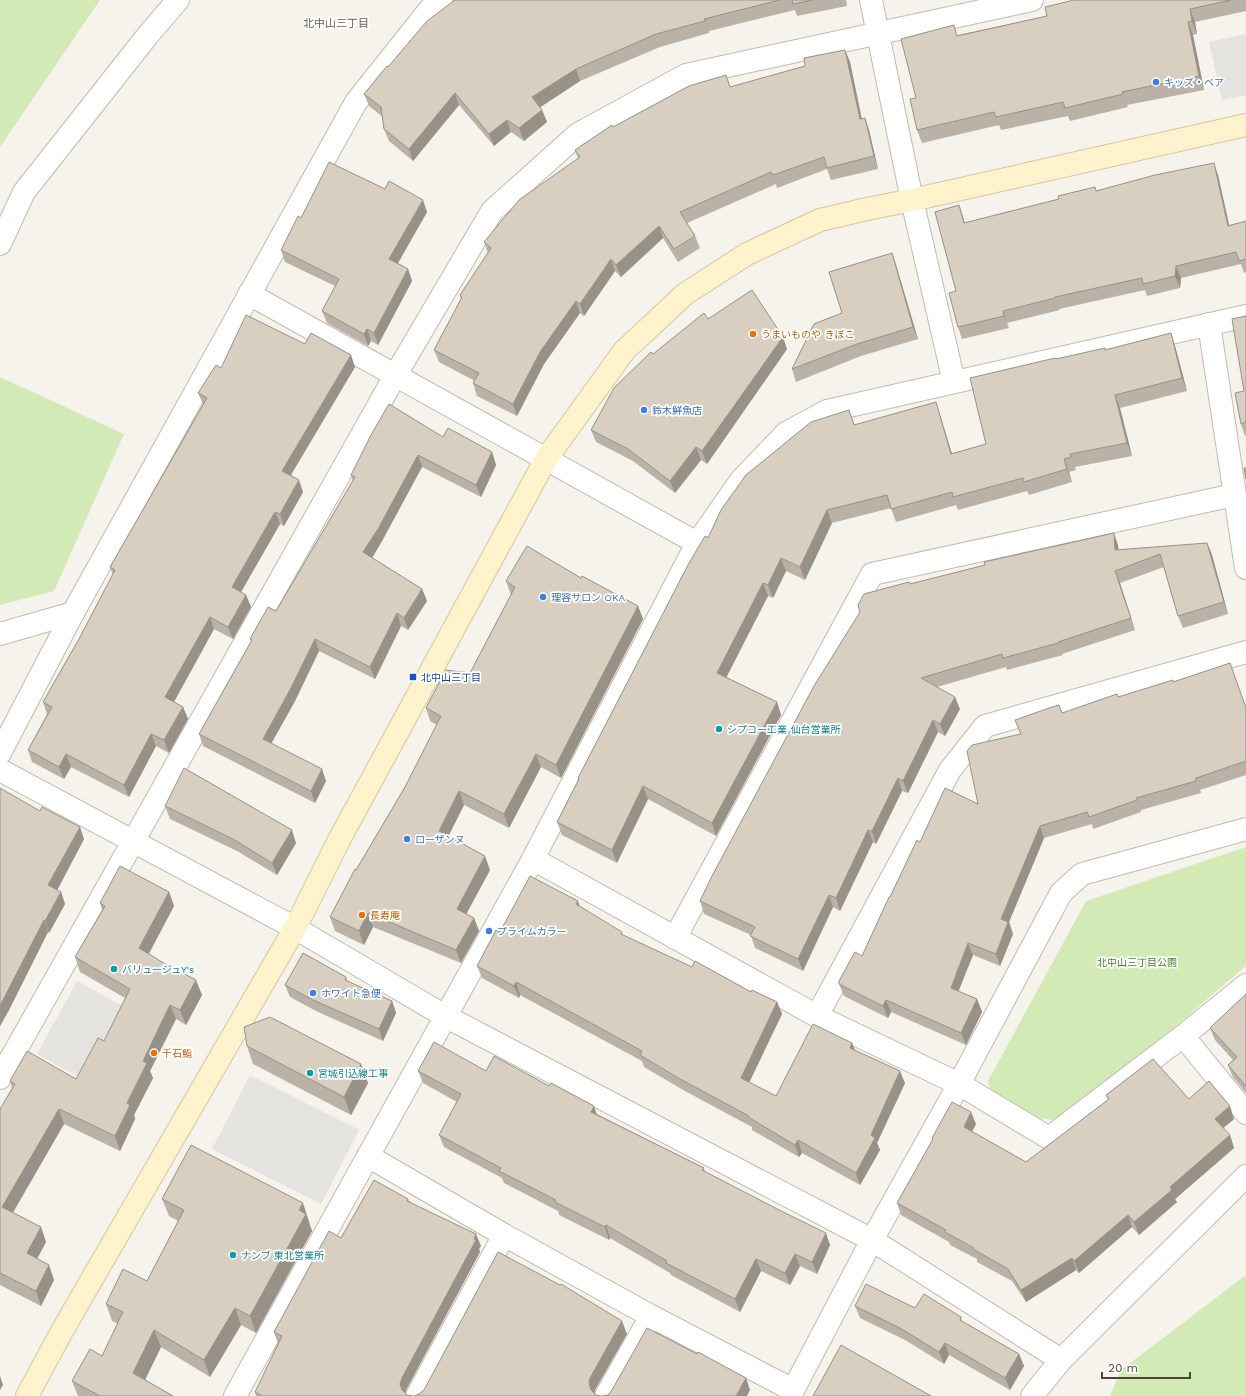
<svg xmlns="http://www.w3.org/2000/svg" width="1246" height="1396" font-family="'Work Sans','Noto Sans JP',sans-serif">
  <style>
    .green { fill: #d2eab5 }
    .parking { fill: #e5e3e0 }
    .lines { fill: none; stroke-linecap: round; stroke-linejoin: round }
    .street-casing { stroke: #c2bbae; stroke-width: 24 }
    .secondary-casing { stroke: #d6c79b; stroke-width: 24 }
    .street { stroke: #fff; stroke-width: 22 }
    .secondary { stroke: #fff3cd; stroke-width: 22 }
    .wall { fill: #bab2a6 }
    .shaded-wall { fill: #979187 }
    .building { fill: #d8cfc1; stroke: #979187 }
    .shop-dot { fill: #3f7fe0; stroke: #fff; stroke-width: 1.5 }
    .food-dot { fill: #e8710a; stroke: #fff; stroke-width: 1.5 }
    .transit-dot { fill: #1a4fb4; stroke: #fff; stroke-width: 1.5 }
    .culture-dot { fill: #0f9aa8; stroke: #fff; stroke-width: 1.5 }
    .labels { text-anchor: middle; stroke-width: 3.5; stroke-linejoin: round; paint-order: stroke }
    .shop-label { font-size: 10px; fill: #366cbe; stroke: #fff; text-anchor: start }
    .food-label { font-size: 10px; fill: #c56008; stroke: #fff; text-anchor: start }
    .transit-label { font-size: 10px; fill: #164399; stroke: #fff; text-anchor: start }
    .culture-label { font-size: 10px; fill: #0d838f; stroke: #fff; text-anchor: start }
    .park-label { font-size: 10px; fill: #4a7f2a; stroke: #fff }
    .neighbourhood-label { font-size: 11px; fill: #6e6250; stroke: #fff }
  </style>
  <rect width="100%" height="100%" fill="#f6f3ec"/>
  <!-- green -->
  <g class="green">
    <path d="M0,0H100L0,147Z"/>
    <path d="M0,377L124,434L54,591L0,605Z"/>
    <path d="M1246,847V966L1064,1121L1037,1118L994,1101L988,1081L1086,901Z"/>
    <path d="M1246,1275V1396H1110L1121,1370Z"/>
  </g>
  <!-- parking -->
  <g class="parking">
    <path d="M1246,34V95L1222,100L1209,42Z"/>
    <path d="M77,981L128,1009L88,1082L37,1054Z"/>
    <path d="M250,1075L359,1130L321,1204L212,1149Z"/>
  </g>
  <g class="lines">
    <defs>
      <g id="street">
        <path d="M871,0L912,200L954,382"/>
        <path d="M0,244L24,192L148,35L178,0"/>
        <path d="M249,294L697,543"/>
        <path d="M1209,324L1246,568"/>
        <path d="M0,634L73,613"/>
        <path d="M0,753L73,613L356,102L430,9L441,0"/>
        <path d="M0,770L295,928L445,1016L872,1240L1061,1360"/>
        <path d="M533,859L817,1016L959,1084L1049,1138L1183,1036L1246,985"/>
        <path d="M675,938L872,574L1234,495"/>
        <path d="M817,1016L950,770L985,726L1246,652"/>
        <path d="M1183,1036L1246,1113"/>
        <path d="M0,1078L395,376L492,211L578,134L686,75L1032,0"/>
        <path d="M368,1156L504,1235L651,1316L793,1390"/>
        <path d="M235,1396L533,859L697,543L741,480L786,433L827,411L1246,316"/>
        <path d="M417,1396L504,1235"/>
        <path d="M606,1396L651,1316"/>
        <path d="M790,1396L872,1240L959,1084L1061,893L1082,874L1246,829"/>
        <path d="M1032,1396L1061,1360L1246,1176"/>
      </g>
      <path id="secondary" d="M27,1396L62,1331L295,928L339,840L546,459L624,351L685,294L747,254L820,220L867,209L912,200L1246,125"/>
    </defs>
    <!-- street casing -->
    <use href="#street" class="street-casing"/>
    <!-- secondary casing -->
    <use href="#secondary" class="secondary-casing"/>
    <!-- street -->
    <use href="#street" class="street"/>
    <!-- secondary -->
    <use href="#secondary" class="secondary"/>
  </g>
  <!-- wall -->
  <g class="wall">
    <path d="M455,0H846L847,6L797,16L795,10L709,31V33L660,47L580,81L540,107L547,122L524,141L511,132L494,146L459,105L413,161L389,141L384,129L383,117L369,106L364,94L388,67Z"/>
    <path d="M1074,0H1246V11L1195,22L1197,34L1193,35L1204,90L1127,105L1128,107L1070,121L1068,116L1001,130L999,125L922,143L917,130L958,35L1047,16Z"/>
    <path d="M845,50L850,62L862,119L865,118L869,130L878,169L831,180L827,169L777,188L776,184L687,223L695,236L700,248L678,262L663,238L621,277L615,271L584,316L580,313L544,364L517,416L477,396L473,383L475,381L439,362L434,350L461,299L460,295L488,253L484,242L578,158L575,150L613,127L731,87L805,66Z"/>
    <path d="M1218,175L1229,225L1246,221V272L1244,273L1241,264L1181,278L1180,288L1147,296L1145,290L1059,309L1060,310L1007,323L1009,328L962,339L958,327L956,291L959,205L965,223L1096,191Z"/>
    <path d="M427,212L398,263L408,269L412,281L378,345L371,341L368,346L327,323L322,311L335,286L285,262L281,250Z"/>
    <path d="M892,253L896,265L918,339L861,356L796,382L792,369L842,313Z"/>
    <path d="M1246,316V436H1245L1241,424L1244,391Z"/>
    <path d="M708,319L787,349L707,464L701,460L675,493L633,461L596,442L591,430L653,354Z"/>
    <path d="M1171,333L1175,346L1187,391L1120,408L1132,456L1075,467L1076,470L1069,472L1072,482L1029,495L1027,491L958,510L956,505L896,522L891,508L832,523L805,580L786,571L773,598L768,596L726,677L777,702L781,715L716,836L648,799L617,863L562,835L557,822L578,780V778L708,538L854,425L940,415L952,454L986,444L1056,359L1105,350Z"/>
    <path d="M305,344L355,367L291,475L303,492L284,526L280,524L241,592L246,595L251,607L233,639L214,629L174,702L183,707L188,719L169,753L156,746L129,797L71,767L64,779L32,762L28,750L47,714L43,702L79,639L113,575L110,567L203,404L198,393L221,368Z"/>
    <path d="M443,437L492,452L496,465L481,497L422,467L382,541L372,558L422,589L427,601L408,630L401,626L375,679L319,651L295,701L271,744L326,781L315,803L203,746L199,734L251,641L250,639L276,611L353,481L351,475Z"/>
    <path d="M1207,543L1212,555L1228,614L1183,628L1178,616L1164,567L1120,583L1135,630L1062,654L1063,655L1007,670L1006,667L937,687L960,709L945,736L938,732L908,793L902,791L876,844L873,842L840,911L833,907L803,971L755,948L751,935L704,914L700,901L910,584L1118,545V550Z"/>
    <path d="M581,578L638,606L643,619L561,778L541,767L509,828L464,805L448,836L490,870L466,914L474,918L479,931L461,963L373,927L364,945L335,931L330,917L356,870L405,787L437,725L430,721L426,708L470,673L511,595L506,581Z"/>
    <path d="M1173,682L1246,708V775L1200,790L1201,793L1141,810V812L1093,829L1092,824L1044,838L1009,922L1013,934L1000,966L973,955L958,991L977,999L982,1012L966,1045L891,1012L888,1018L844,996L839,984L862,956L890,897L920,842L978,804L1021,734L1062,713Z"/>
    <path d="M0,788L84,839L57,890L61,892L65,904L49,933L48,932L9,1010L0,1026Z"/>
    <path d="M165,806L296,843L277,875L237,851L170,819Z"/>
    <path d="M169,892L174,906L149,954L202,995L186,1025L176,1019L150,1071L153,1078L134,1115L135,1119L120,1151L64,1124L13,1213L41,1227L46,1242L37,1259L54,1280L41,1306L0,1285V1109L12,1088L10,1081L76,1079L104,1041L125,998L80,972L75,957L102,910L100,903Z"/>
    <path d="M579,906L624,936L692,967L751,992L777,1002L782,1014L749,1083L776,1096L852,1043L855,1050L905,1083L877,1143L880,1150L860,1185L802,1153L799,1157L752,1130V1127L685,1091L644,1067L642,1061L520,995L519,998L482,978L477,966L500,932Z"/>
    <path d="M346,977L348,982L392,1001L396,1013L383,1041L318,1012L290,997L285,985Z"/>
    <path d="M1246,994V1093L1233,1077L1228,1065L1233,1060L1215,1040L1210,1028Z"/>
    <path d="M247,1046L368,1083L351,1115L253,1064Z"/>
    <path d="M418,1071H486L597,1114L704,1168L705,1172L830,1245L817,1274L800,1266L790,1285L761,1271L740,1312L671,1275L670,1273L610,1238L609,1240L559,1215L558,1211L504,1183L502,1178L444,1147L439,1135L457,1102L423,1083Z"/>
    <path d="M1106,1095L1189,1099L1234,1119L1223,1128L1230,1135L1234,1148L1175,1199L1177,1202L1139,1235L1132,1227L1079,1273L1076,1270L1026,1302L1012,1281L977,1262V1259L950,1245L949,1242L901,1215L897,1203L933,1140L932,1138L976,1124L972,1132L1026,1162L1108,1100Z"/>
    <path d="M162,1199L309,1220L308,1221L312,1231L256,1333L241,1325L210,1377L161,1347L145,1380L173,1396H78L72,1381L102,1356L118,1324L112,1321L106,1304L147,1281L178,1221L169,1216Z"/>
    <path d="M408,1199L409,1201L481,1246L479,1249L480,1252L406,1390L405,1393L407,1395L413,1396H256L255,1392L278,1344L274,1332L341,1238Z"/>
    <path d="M855,1306L915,1308L961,1317L962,1321L1019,1354L1024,1366L1010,1390L949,1355L944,1364L905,1340L860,1318Z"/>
  </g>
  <!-- shaded-wall -->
  <g class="shaded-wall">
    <path d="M1190,9L1195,22L1197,34L1192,21Z"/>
    <path d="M1188,22L1193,35L1204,90L1199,76Z"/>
    <path d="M845,50L850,62L864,131L860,119Z"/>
    <path d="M576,69L580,81L536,110L532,97Z"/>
    <path d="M455,93L459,105L413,161L409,149Z"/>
    <path d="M542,110L547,122L524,141L519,128Z"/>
    <path d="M865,118L869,130L878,169L874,156Z"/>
    <path d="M507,120L511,132L494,146L489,134Z"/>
    <path d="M1214,163L1218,175L1232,238L1228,226Z"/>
    <path d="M423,200L427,212L394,270L389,259Z"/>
    <path d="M959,205L963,217L968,235L964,223Z"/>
    <path d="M659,226L663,238L621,277L616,265Z"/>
    <path d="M892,253L896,265L918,339L913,327Z"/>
    <path d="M611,259L615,271L584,316L580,304Z"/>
    <path d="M1176,266L1181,278L1180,288L1175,276Z"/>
    <path d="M408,269L412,281L378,345L374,333Z"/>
    <path d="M576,301L580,313L544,364L517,416L513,404L540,352Z"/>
    <path d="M1003,311L1007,323L1009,328L1004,316Z"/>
    <path d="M367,329L371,341L368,346L364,334Z"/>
    <path d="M1171,333L1175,346L1187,391L1182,378Z"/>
    <path d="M783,337L787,349L707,464L702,451Z"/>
    <path d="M351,355L355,367L286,483L282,471Z"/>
    <path d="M1115,395L1120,408L1132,456L1127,443Z"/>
    <path d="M936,402L956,467L951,454Z"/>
    <path d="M696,447L701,460L675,493L670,481Z"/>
    <path d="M492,452L496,465L481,497L476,485Z"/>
    <path d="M418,455L422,467L382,541L368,565L363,552Z"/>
    <path d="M1064,459L1069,472L1072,482L1067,469Z"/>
    <path d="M299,480L303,492L284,526L280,514Z"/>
    <path d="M827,510L832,523L805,580L800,567Z"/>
    <path d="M275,512L280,524L237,599L232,587Z"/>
    <path d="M1114,533L1118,545L1120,562L1115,550Z"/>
    <path d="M1207,543L1212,555L1228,614L1224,602Z"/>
    <path d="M781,558L786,571L773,598L768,585Z"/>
    <path d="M1115,571L1120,583L1135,630L1131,618Z"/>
    <path d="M763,583L768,596L722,686L717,673Z"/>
    <path d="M422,589L427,601L408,630L404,618Z"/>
    <path d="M246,595L251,607L233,639L228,627Z"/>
    <path d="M638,606L643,619L561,778L556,765Z"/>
    <path d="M397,613L401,626L375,679L370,667Z"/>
    <path d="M210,617L214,629L170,709L165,697Z"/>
    <path d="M315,639L319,651L295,701L267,751L263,739Z"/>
    <path d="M955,697L960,709L945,736L940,724Z"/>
    <path d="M777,702L781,715L716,836L712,823Z"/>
    <path d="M183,707L188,719L169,753L164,740Z"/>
    <path d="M933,720L938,732L908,793L903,781Z"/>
    <path d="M151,734L156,746L129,797L124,785Z"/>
    <path d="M66,754L71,767L64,779L59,767Z"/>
    <path d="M536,754L541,767L509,828L504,814Z"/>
    <path d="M322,769L326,781L315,803L311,791Z"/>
    <path d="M898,778L902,791L876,844L872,831Z"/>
    <path d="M643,786L648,799L617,863L612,850Z"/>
    <path d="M459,791L464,805L444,845L439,831Z"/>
    <path d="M1040,826L1044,838L1009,922L1013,934L1000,966L996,954L1001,919Z"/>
    <path d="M80,827L84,839L53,898L48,885Z"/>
    <path d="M292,830L296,843L277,875L272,863Z"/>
    <path d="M868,830L873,842L840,911L836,898Z"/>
    <path d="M485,856L490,870L462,922L457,909Z"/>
    <path d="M61,892L65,904L49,933L45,921Z"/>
    <path d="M169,892L174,906L144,962L139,948Z"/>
    <path d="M829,895L833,907L803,971L798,959Z"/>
    <path d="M578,901L582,914L576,904Z"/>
    <path d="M368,913L373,927L364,945L359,931Z"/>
    <path d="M474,918L479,931L461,963L456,950Z"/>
    <path d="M44,920L48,932L9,1010L0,1026V1006Z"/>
    <path d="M968,943L973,955L955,1000L951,988Z"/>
    <path d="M196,980L202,995L186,1025L180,1010Z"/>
    <path d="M516,982L520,995L519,998L514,986Z"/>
    <path d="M977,999L982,1012L966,1045L961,1033Z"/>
    <path d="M886,1000L891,1012L888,1018L883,1006Z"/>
    <path d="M392,1001L396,1013L383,1041L379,1029Z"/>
    <path d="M777,1002L782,1014L745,1091L741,1078Z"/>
    <path d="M170,1005L176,1019L150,1071L153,1078L134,1115L135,1119L120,1151L115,1136L143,1061Z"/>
    <path d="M852,1043L857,1056L850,1048Z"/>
    <path d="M361,1064L368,1083L351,1115L344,1097Z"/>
    <path d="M900,1071L905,1083L877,1143L880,1150L860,1185L856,1173L871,1135Z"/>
    <path d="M594,1106L598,1118L591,1112Z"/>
    <path d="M1230,1106L1234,1119L1220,1131L1215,1119Z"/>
    <path d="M59,1109L64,1124L7,1222L2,1207Z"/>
    <path d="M971,1112L976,1124L968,1139L964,1127Z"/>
    <path d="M1230,1135L1234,1148L1175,1199L1177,1202L1139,1235L1134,1222L1170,1187Z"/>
    <path d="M798,1140L802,1153L799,1157L795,1145Z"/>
    <path d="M303,1203L312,1231L256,1333L250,1316Z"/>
    <path d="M1128,1215L1132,1227L1079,1273L1074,1261Z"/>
    <path d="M606,1225L610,1238L609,1240L605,1227Z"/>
    <path d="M41,1227L46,1242L32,1268L27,1253Z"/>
    <path d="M826,1233L830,1245L817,1274L812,1262Z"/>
    <path d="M476,1234L481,1246L479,1249L480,1252L406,1390L405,1396H404L400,1384L402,1378Z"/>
    <path d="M795,1254L800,1266L790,1285L785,1273Z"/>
    <path d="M1072,1258L1076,1270L1026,1302L1021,1290Z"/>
    <path d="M756,1259L761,1271L740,1312L735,1299Z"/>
    <path d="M49,1265L54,1280L41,1306L36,1291Z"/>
    <path d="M235,1308L241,1325L210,1377L204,1360Z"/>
    <path d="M622,1321L627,1334L595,1390L594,1396L591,1390L589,1383L590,1378Z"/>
    <path d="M154,1330L161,1347L140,1390L133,1373Z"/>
    <path d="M945,1343L949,1355L944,1364L939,1352Z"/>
    <path d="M1019,1354L1024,1366L1010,1390L1005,1378Z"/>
    <path d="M0,1376L3,1385L0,1390Z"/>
    <path d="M746,1378L750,1390L747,1396H736Z"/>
  </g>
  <!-- building -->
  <g class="building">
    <path d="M455,0H780L704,19L705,21L656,34L576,69L532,97L542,110L519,128L507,120L489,134L455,93L409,149L384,129L381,107L364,94L387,66L388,67L427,21Z"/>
    <path d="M792,0H813L793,4Z"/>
    <path d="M1074,0H1231L1190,9L1192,21L1188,22L1199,76L1122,92L1123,94L1065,108L1063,102L996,117L994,112L917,130L910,99L916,98L901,39L954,25L957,36L1047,16L1045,7Z"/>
    <path d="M845,50L860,119L865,118L874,156L827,168L824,157L773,175L771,172L680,212L695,236L674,249L659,226L616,265L611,259L580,304L576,301L540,352L513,404L473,383L479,373L434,350L462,297L460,295L491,248L484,242L519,200L580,157L575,150L612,125L613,127L689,86L726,75L730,87L805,66L804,58Z"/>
    <path d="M329,162L385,189L389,181L423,200L389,259L408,269L374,333L367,329L364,334L322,311L339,279L281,250L298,216L301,218Z"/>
    <path d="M1214,163L1228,226L1246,221V259L1239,261L1236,252L1176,266L1175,276L1143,284L1142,278L1055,297V298L1003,311L1004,316L958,327L949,293L956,291L935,212L959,205L964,223L1059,199L1058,196L1095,187L1096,191L1155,175Z"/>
    <path d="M892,253L913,327L857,344L792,369L814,324L842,313L829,272Z"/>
    <path d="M752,290L783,337L702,451L696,447L670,481L628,449L591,430L614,388L651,352L653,354L704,313L708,319Z"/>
    <path d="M246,315L305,344L311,333L351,355L282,471L299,480L280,514L275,512L232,587L246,595L228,627L210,617L165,697L183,707L164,740L151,734L124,785L66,754L59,767L28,750L52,707L43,702L79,639L115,570L110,567L207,398L198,393L216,365L221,368Z"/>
    <path d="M1246,316V422L1241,424L1235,393L1244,391L1232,319Z"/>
    <path d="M1171,333L1182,378L1115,395L1127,443L1070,454L1071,457L1064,459L1067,469L1024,482L1023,478L953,497L952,492L891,509L887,495L827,510L800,567L781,558L768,585L763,583L717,673L777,702L712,823L643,786L612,850L557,822L579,779L578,778L689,563L705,536L708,538L721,510L746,475L811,422L849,410L854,425L936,402L951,454L986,444L970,378L1055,358L1056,359L1105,348V350Z"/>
    <path d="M389,404L443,437L448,428L492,452L476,485L418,455L378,529L363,552L422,589L404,618L397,613L370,667L315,639L291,688L263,739L322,769L311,791L199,734L252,640L250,639L268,607L276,611L355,477L351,475L371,435Z"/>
    <path d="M1244,468H1246V479Z"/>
    <path d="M1114,533L1115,550L1207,543L1224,602L1178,616L1160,554L1115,571L1131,618L1058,642V643L1003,658L1002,654L921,678L955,697L940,724L933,720L903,781L898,778L872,831L868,830L836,898L829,895L798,959L750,936L755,927L700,901L712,876L814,686L860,612L858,605L864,594L909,582L910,584L985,565L984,562Z"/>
    <path d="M527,546L581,578L582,576L638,606L556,765L536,754L504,814L459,791L439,831L485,856L457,909L474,918L456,950L368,913L359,931L330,917L355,869L356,870L405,787L441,716L426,708L446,670L470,673L515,587L506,581Z"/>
    <path d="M1230,663L1246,708V761L1196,778V781L1136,798L1137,800L1089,817L1087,812L1040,826L1001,919L1008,922L996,954L968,943L951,988L977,999L961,1033L886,1000L883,1006L839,984V981L855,952L862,956L889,897H890L917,840L920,842L945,788L978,804L967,751L972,745L1021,734L1015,720L1052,707L1059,705L1062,713L1117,694L1118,697L1173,680V682Z"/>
    <path d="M184,768L292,830L272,863L233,839L165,806Z"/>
    <path d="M0,788L40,811L42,807L80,827L48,885L61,892L45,921L44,920L0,1006Z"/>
    <path d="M120,866L169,892L139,948L162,962L196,980L180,1010L170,1005L143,1061L147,1063L127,1103L130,1105L115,1136L59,1109L2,1207L41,1227L27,1253L49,1265L36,1291L0,1273V1109L15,1084L10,1081L27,1051L76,1079L98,1038L104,1041L130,989L75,957L105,906L100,903Z"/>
    <path d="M530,876L578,901L576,904L622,932L621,934L692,967L695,961L751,992L752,990L777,1002L741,1078L776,1096L813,1024L852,1043L850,1048L900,1071L871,1135L875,1138L856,1173L798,1140L795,1145L748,1117L749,1116L680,1079L640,1055L642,1051L516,982L514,986L477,966L496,930L500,932Z"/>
    <path d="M303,953L346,977L345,980L392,1001L379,1029L313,1000L285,985Z"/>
    <path d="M1246,994V1086L1228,1065L1237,1057L1210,1028Z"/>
    <path d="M270,1017L361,1064L344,1097L247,1046L244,1027Z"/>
    <path d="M434,1042L486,1071L494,1056L549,1086L551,1083L594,1106L591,1112L704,1168L702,1170L781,1211L826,1233L812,1262L795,1254L785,1273L756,1259L735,1299L666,1263L667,1261L606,1225L605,1227L555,1202L556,1200L499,1171L501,1168L439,1135L461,1094L418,1071Z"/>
    <path d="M1153,1059L1189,1099L1209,1081L1230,1106L1215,1119L1230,1135L1170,1187L1172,1190L1134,1222L1128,1215L1074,1261L1072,1258L1021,1290L1008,1269L973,1249L974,1248L945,1232L946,1230L897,1203L933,1139L932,1138L952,1102L971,1112L964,1127L1026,1162L1109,1099L1106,1095Z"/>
    <path d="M191,1145L303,1203L299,1210L306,1214L250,1316L235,1308L204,1360L154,1330L133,1373L173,1396H100L72,1381L90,1349L102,1356L123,1312L106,1304L123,1269L147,1281L184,1210L162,1199Z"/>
    <path d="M374,1180L408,1199L407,1201L476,1234L474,1239L476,1240L402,1378L400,1384L402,1390L407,1395L413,1396H263L255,1392L282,1336L274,1332L329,1231L341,1238Z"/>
    <path d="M498,1252L560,1285L561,1284L622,1321L590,1378L589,1383L591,1390L596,1395L601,1396H414L419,1394L424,1390Z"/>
    <path d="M866,1284L915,1308L924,1294L961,1317L960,1320L1019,1354L1005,1378L945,1343L939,1352L900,1328L855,1306Z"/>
    <path d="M647,1328L697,1354L698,1352L746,1378L736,1396H602L608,1395L612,1390Z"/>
    <path d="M841,1345L931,1396H813Z"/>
  </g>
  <!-- markers -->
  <g class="shop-dot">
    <circle cx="1156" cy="82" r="4"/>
    <circle cx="644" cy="410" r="4"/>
    <circle cx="543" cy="597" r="4"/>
    <circle cx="407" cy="839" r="4"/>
    <circle cx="489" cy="931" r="4"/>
    <circle cx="313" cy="993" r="4"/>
  </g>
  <g class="food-dot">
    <circle cx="753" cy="334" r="4"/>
    <circle cx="362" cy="915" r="4"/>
    <circle cx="154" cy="1053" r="4"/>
  </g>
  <rect class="transit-dot" x="409" y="673" width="8" height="8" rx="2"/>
  <g class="culture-dot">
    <circle cx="719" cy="729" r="4"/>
    <circle cx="114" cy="969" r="4"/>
    <circle cx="310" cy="1073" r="4"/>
    <circle cx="233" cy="1255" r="4"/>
  </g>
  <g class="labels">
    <!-- shop labels -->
    <g class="shop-label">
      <text x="1164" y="86">キッズ・ベア</text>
      <text x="652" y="414">鈴木鮮魚店</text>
      <text x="551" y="601">理容サロン OKA</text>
      <text x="415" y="843">ローザンヌ</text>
      <text x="497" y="935">プライムカラー</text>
      <text x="321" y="997">ホワイト急便</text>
    </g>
    <!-- food labels -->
    <g class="food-label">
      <text x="761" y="338">うまいものや きぼこ</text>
      <text x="370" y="919">長寿庵</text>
      <text x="162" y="1057">千石鮨</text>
    </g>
    <!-- transit labels -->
    <g class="transit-label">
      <text x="421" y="681">北中山三丁目</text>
    </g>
    <!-- culture labels -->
    <g class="culture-label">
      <text x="727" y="733">シプコー工業 仙台営業所</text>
      <text x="122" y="973">バリュージュY's</text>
      <text x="318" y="1077">宮城引込線工事</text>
      <text x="241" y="1259">ナンブ 東北営業所</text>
    </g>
    <!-- park labels -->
    <g class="park-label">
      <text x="1137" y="966">北中山三丁目公園</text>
    </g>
    <!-- neighbourhood labels -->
    <g class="neighbourhood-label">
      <text x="336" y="27">北中山三丁目</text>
    </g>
  </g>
  <!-- scale -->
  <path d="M1102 1372v6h88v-6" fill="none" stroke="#4b4439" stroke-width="2"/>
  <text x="1108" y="1372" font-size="12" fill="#4b4439" stroke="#ffffff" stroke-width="3" paint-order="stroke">20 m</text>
</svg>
